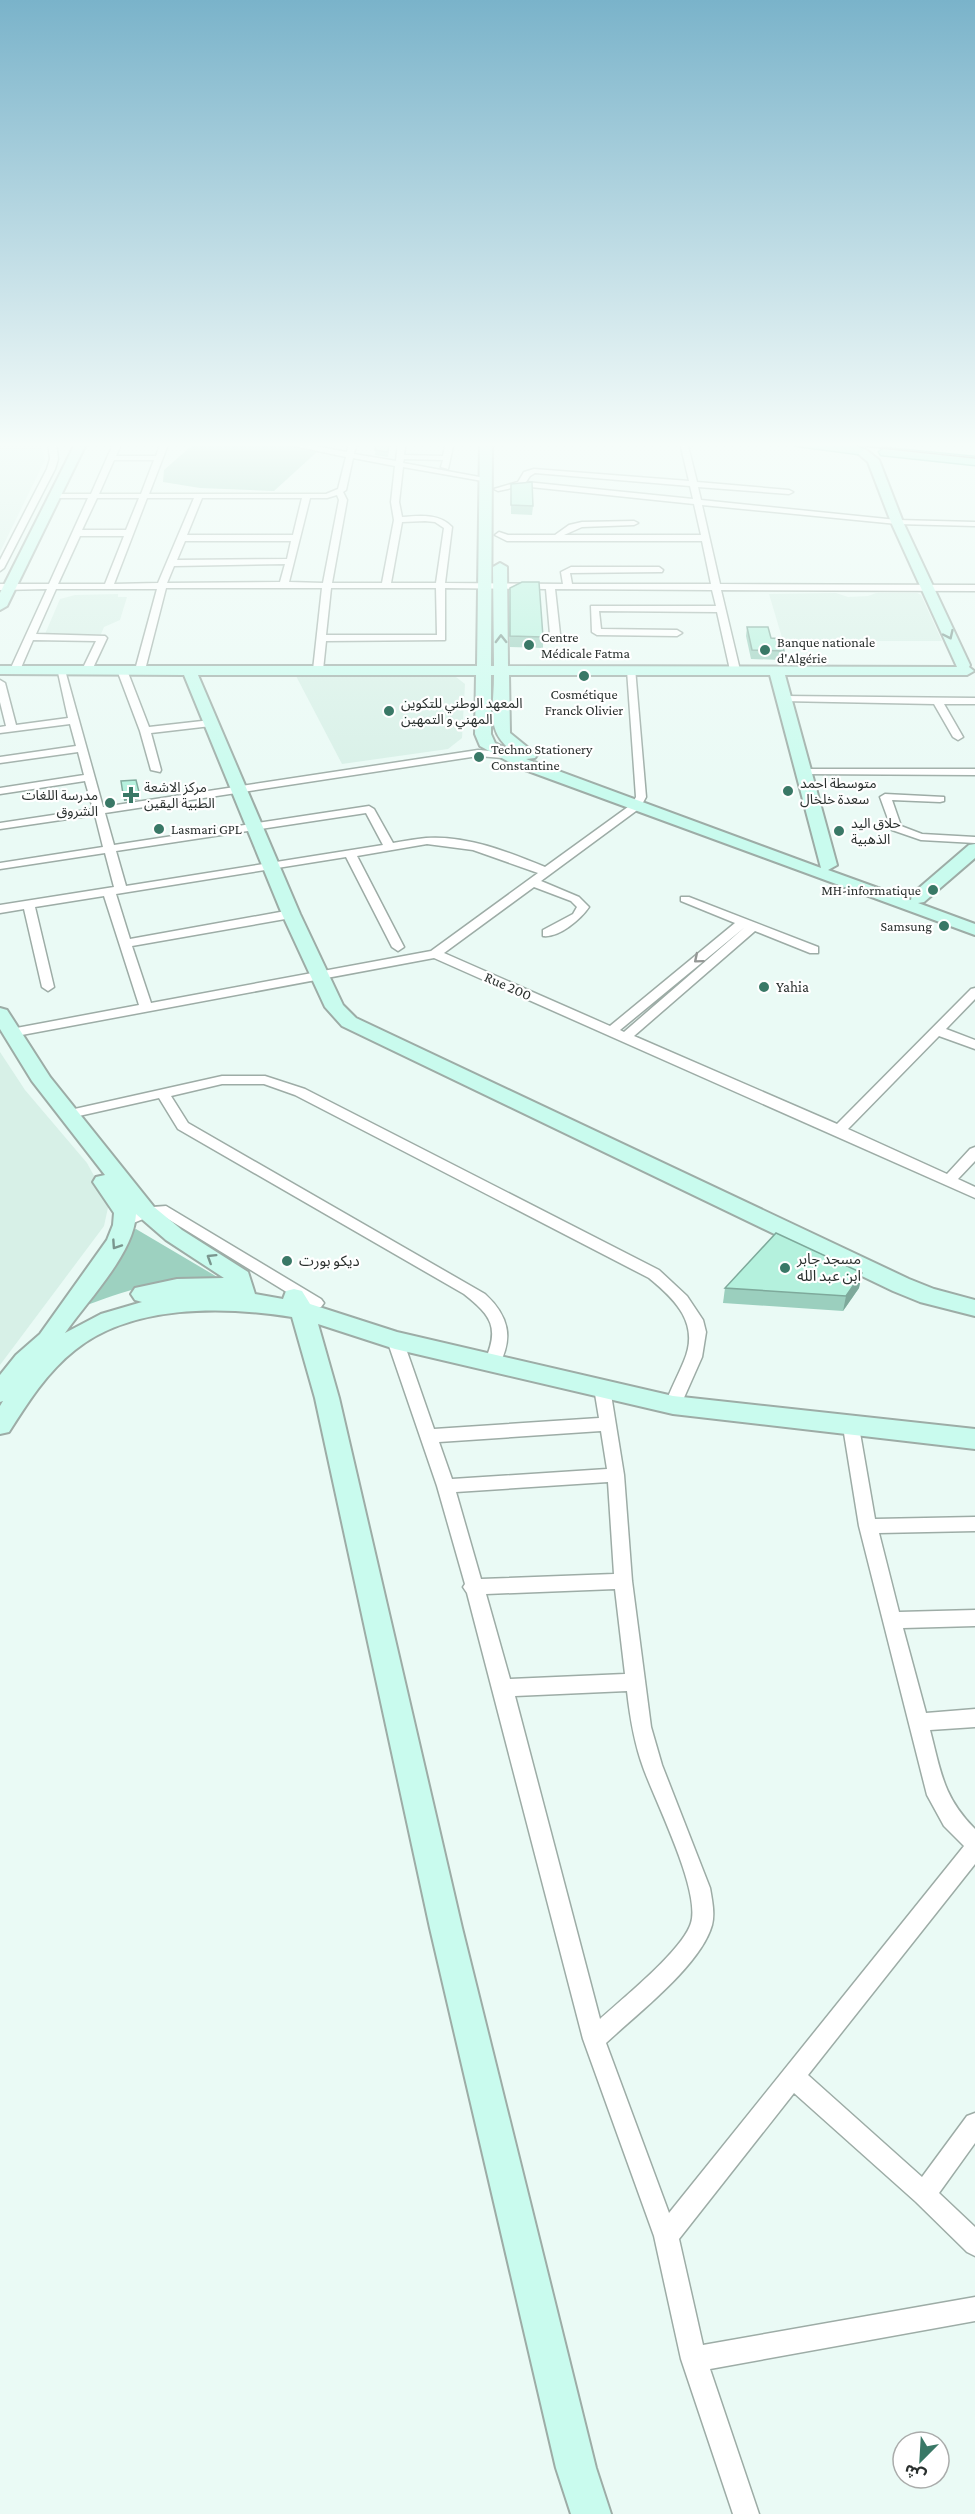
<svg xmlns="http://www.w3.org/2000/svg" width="975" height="2514" font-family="'Crimson Pro','Noto Sans Arabic',serif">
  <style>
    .built { fill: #d7f0e7 }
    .green { fill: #9dd1c0 }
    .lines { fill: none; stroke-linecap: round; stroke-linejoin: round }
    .street-casing { stroke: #9daca6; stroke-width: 3 }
    .secondary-casing { stroke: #9daca6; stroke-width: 4 }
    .primary-casing { stroke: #40ae92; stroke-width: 3 }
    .street { fill: #fff; fill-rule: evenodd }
    .secondary { fill: #c9fbee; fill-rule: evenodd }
    .primary { fill: #94f7de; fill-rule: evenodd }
    .tram { stroke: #616967; stroke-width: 1.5 }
    .wall { fill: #9bcfbe }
    .shaded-wall { fill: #7ea99b }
    .building { fill: #b4f1dd; stroke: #7ea99b; stroke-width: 1.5 }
    .oneway { stroke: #7a968e }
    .oneway2 { stroke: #949896 }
    .poi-dot { fill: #397866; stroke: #fff; stroke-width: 2 }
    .labels { text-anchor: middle; stroke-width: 4.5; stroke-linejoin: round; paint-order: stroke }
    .far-poi-label { font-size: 14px; fill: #2a302e; stroke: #fff; text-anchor: start }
    .street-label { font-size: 15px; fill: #2a302e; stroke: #fff }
    .poi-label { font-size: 15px; fill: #2a302e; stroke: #fff; text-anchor: start }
  </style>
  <rect width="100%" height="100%" fill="#eafaf5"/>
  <!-- built -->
  <g class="built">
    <path d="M0,442H40L45,460L0,552Z"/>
    <path d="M836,593L848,597L868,596L876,593H917L921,595L942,641H783L769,594Z"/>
    <path d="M118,594V597H127L120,620L104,627L101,634H45L60,599L75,595Z"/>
    <path d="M295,674H445L456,677L465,684L462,738L448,749L342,764Z"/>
    <path d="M0,1052L25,1090L87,1163L109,1203L104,1226L0,1365Z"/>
  </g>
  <!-- green -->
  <g class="green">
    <path d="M196,442H259L319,450L274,491L200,488L163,482L164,470Z"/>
    <path d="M136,1229L219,1278C164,1278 128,1289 77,1309L131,1231Z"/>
  </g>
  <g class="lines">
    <defs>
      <g id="street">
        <path d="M48,442H56L58,459L55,469L4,568L0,571V560L47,469L50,459Z"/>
        <path d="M114,442H122L116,456H156L161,442H169L149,494H326L338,489L346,457L276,442H294L347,452L349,442H357L354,454L396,461L398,442H406L404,455L443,456L446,442H454L448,469L441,467L443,460L404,459L403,463L485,478H488V482L403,467L399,502L402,517C419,516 439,513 452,527L445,583L563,584L561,572L571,567H659L663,570L662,572L570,573L572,584H711L702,541H507L495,535L499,532L508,535H555L569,525L582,522L634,521L638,523L634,525L582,527L564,535H701L694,504L521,486L498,491L494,489L518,482L524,472L534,469L689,481L680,443L687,442L697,482L789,490L793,492L789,494L698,487L701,500L897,520L975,522V526L897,524L702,505L720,584L975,585V591L721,590L740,670L735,673L730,670L717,612L599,611L601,629L677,630L682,633L677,636L597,635L592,632L591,606H716L712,590L555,589L560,634L555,637L550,634L546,589L445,588V640L326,641L323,670L318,673L313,670L322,588H166L145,670L140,673L135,670L157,589H56L36,634L105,636L107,638L92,670L87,673L82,670L96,641L33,640L20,670L12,672L10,670L47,589L0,590V584H49L88,498H55L51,496L55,494H91ZM353,458L395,466L391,502L394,520L382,583H332L347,500L343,492L346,490ZM114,460H154L141,494H99ZM535,473L690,486L693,499L526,482L530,476ZM337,495L339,500L323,583L289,582L310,498H327ZM97,498H139L126,530H82ZM147,498H194L158,583L114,584ZM202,498H302L293,535H187ZM425,521L435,522L444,528L436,583H391L402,522ZM80,536H124L105,584H58ZM185,541H291L287,559L177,560ZM285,564L280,582L167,583L174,566ZM331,588H436L437,635H326Z"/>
        <path d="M57,668L65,670L103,807L478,750L503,752L508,755L503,758L478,756L105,813L114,845L369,806L374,809L393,843C404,841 415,839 426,838C466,835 509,852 545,867L632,804L636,797L627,670L635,668L646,797L640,808L541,881L579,897L589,907C581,919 559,938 543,936V930L573,914L577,907L571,901L534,887L444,953L610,1026L735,923L681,901V897H689L818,947V953H810L755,931L634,1036L837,1124L971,989L975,988V999L946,1029L975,1040V1049L939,1036L848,1129L947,1174L970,1149L975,1147V1161L958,1179L975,1187V1198L434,958L11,1037L6,1036L5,1033L6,1030L11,1029L139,1005L104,896L35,907L54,987L48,991L42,987L24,909L0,913V905L114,887L105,853L0,869V863L103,847L95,815L0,829V823L93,809L85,781L0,794V788L84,775L78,752L0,763V757L76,746L70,724L0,733V727L6,726L0,702V680L5,683L16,725L68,718ZM366,813L383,845L126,886L116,851ZM427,844L473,850L538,873L431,951L151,1003L132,946L291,918L297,914L291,910L130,939L116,894L346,857L392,947L398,951L404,947L357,856ZM745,927L624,1032L620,1030Z"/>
        <path d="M119,668L127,670L149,727L211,720L216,723L211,726L151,733L161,770L160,772L151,770L140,731L117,670Z"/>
        <path d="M785,696L975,698V704H944L963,737L958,740L953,737L934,704L782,701L780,699Z"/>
        <path d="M804,769H975V775L800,774L799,772Z"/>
        <path d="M885,794L944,797V801L940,802L892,800L901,826L922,834L975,837V843L921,840L892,830L880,797Z"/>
        <path d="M222,1076H265L305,1089L659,1270L687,1296L703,1320L706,1332L702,1357L679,1409H667L665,1405C670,1390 678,1376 684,1361C700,1324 676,1300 649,1278L295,1095L264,1084H222L171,1096L188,1123L485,1294C509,1316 514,1338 498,1367H486L484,1363C500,1328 492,1316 464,1294L178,1129L159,1098L70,1118L63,1114L70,1110Z"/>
        <path d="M166,1206L321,1299L324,1303L321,1307H311L163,1216L148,1217L126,1226L119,1221C129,1208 150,1207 166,1206Z"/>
        <path d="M395,1334L401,1336L403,1340L434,1429L599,1418L594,1388L596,1384H608L610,1388L624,1475L632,1581L651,1727L662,1765L710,1888C712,1900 715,1913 712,1925C701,1965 637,2014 606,2043L669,2213L964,1846L944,1826L927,1795L859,1526L843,1427L845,1423H857L859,1427L875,1519L975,1517V1531L879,1533L899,1612L975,1610V1626L903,1628L926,1713L975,1709V1727L930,1730C941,1772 943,1797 975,1829V1864L808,2075L922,2177L967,2116L975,2113V2143L939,2193L975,2227V2256L967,2252L916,2202L794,2093L679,2239L703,2345L975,2297V2321L710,2369L759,2514H733L681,2359L654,2236L583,2039L467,1593L463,1587L465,1584L437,1486L387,1340L389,1336ZM601,1431L607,1469L452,1479L439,1442ZM608,1482L614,1574L481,1579L456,1492ZM615,1589L625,1674L510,1679L486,1594ZM627,1691C630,1717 634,1742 643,1767C655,1801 701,1891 691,1923C683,1950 622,1999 600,2019L515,1696Z"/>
      </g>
      <g id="secondary">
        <path d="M76,442H87L7,606L0,610V593Z"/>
        <path d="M480,442H492L491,666H494L493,567L500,563L507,567L508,666L957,667L891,522L868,462L855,451L865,449L879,460L903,522L970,665L969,667L974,671L967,675H785L837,865L828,870L911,900L912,894L969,845L975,844V858L924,902L918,903L975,924V935L520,768L480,746L475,734L476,675H198L300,914L343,1005L356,1018L909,1279L934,1289L975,1300V1316L920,1302L893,1291L342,1026L325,1007L282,914L184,675L0,674V666H477ZM491,675H494C494,711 484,734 518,755L495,743L491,734ZM509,675H770L821,868L526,759L535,758L537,755L510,733Z"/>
        <path d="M0,1008L7,1010L50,1077L154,1207L182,1230L248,1272L255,1294L283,1299L286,1291L294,1289L302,1291L310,1304L397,1332L673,1396L975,1429V1449L673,1414L395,1349L318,1324L339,1398L462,1928L596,2468L611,2514H571L556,2468L430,1928L315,1398L292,1317C224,1306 132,1304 75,1350C47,1372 28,1402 9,1432L0,1434V1406L3,1401L0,1402V1375L16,1355L40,1334L107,1240L113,1225L114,1213L93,1182L96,1177L105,1175L32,1081L0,1029ZM136,1214L166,1240L224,1278L177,1279L135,1288L131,1294L135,1300L142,1302L101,1314L65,1333C87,1301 134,1254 136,1214Z"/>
      </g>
      <g id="primary">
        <path d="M791,442C809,442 851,439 864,450L858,454L797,446Z"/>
        <path d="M885,448L975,457V465L881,455L879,452Z"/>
      </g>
    </defs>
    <!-- street casing -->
    <use href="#street" class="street-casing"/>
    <!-- secondary casing -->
    <use href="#secondary" class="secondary-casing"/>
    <!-- primary casing -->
    <use href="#primary" class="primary-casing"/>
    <!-- street -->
    <use href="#street" class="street"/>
    <!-- secondary -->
    <use href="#secondary" class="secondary"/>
    <!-- primary -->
    <use href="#primary" class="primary"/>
    <!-- tram -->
    <path class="tram" d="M824,442L975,458"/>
  </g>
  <!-- wall -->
  <g class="wall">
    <path d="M376,442H390L388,457L375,455Z"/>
    <path d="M511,484L533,506L532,515L511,514Z"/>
    <path d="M510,588L543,637V648L510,647Z"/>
    <path d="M747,627L771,638L784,651L783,660L751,659L746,636Z"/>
    <path d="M862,1273L859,1288L843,1311L723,1303L725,1288Z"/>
  </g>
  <!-- shaded-wall -->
  <g class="shaded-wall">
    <path d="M139,792L140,799L124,801L123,794Z"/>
    <path d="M862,1273L859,1288L843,1311L846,1296Z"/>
  </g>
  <!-- building -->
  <g class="building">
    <path d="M376,442H389L388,452L375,450Z"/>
    <path d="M532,482L533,506L511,505V484Z"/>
    <path d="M522,582H539L543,637L510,636V588Z"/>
    <path d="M747,627H768L771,638L782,639L784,651L752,650Z"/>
    <path d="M136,780L139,792L123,794L121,781Z"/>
    <path d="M776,1233L862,1273L846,1296L725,1288Z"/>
  </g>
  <!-- one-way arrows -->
  <defs><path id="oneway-chevron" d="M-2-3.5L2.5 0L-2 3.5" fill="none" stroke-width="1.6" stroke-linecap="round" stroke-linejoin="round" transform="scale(1.5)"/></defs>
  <g class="oneway">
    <use href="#oneway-chevron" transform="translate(949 635) rotate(65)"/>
    <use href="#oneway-chevron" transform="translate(501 639) rotate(-91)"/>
    <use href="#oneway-chevron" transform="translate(116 1245) rotate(124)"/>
    <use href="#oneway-chevron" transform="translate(211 1258) rotate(-148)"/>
  </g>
  <use class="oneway2" href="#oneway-chevron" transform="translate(698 959) rotate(140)"/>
  <!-- sky -->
  <linearGradient id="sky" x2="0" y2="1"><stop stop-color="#7ab3ca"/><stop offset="0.56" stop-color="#f6fdfa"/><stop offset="1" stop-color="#f6fdfa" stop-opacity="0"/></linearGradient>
  <rect width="975" height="794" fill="url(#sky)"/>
  <!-- markers -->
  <g class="poi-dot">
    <circle cx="529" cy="645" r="6"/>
    <circle cx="765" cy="650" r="6"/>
    <circle cx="584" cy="676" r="6"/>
    <circle cx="389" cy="711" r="6"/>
    <circle cx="479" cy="757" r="6"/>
    <circle cx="788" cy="791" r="6"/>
    <path d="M128 786h6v6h6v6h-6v6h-6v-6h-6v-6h6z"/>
    <circle cx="110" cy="803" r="6"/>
    <circle cx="159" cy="829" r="6"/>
    <circle cx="839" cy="831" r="6"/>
    <circle cx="933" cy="890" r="6"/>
    <circle cx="944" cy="926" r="6"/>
    <circle cx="764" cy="987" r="6"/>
    <circle cx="287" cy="1261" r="6"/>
    <circle cx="785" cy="1268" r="6"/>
  </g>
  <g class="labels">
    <!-- far-poi labels -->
    <g class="far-poi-label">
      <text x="541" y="642">Centre<tspan x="541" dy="16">Médicale Fatma</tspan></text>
      <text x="777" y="647">Banque nationale<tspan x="777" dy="16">d'Algérie</tspan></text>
      <text x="584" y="699" text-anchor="middle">Cosmétique<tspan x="584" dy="16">Franck Olivier</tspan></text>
      <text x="401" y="708">المعهد الوطني للتكوين<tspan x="401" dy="16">المهني و التمهين</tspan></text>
      <text x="491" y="754">Techno Stationery<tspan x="491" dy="16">Constantine</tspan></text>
      <text x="800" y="788">متوسطة احمد<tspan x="800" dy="16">سعدة خلخال</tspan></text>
      <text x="144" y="792">مركز الاشعة<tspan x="144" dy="16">الطبية اليقين</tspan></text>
      <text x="98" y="800" text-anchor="end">مدرسة اللغات<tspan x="98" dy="16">الشروق</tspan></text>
      <text x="851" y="828">حلاق اليد<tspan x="851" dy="16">الذهبية</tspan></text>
      <text x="171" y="834">Lasmari GPL</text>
      <text x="921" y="895" text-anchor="end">MH-informatique</text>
      <text x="932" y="931" text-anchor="end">Samsung</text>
    </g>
    <!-- street labels -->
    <g class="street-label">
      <text transform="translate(508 986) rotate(24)" y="5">Rue 200</text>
    </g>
    <!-- poi labels -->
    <g class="poi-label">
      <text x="776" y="992">Yahia</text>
      <text x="797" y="1264">مسجد جابر<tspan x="797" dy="17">ابن عبد الله</tspan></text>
      <text x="299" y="1266">ديكو بورت</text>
    </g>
  </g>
  <!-- north arrow -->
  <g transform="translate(921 2460) rotate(204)"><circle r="28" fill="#ffffff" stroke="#aaacab" stroke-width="1.5"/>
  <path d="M0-4.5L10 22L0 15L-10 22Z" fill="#397866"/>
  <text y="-9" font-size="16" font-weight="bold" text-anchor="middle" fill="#2a302e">ش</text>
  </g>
</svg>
